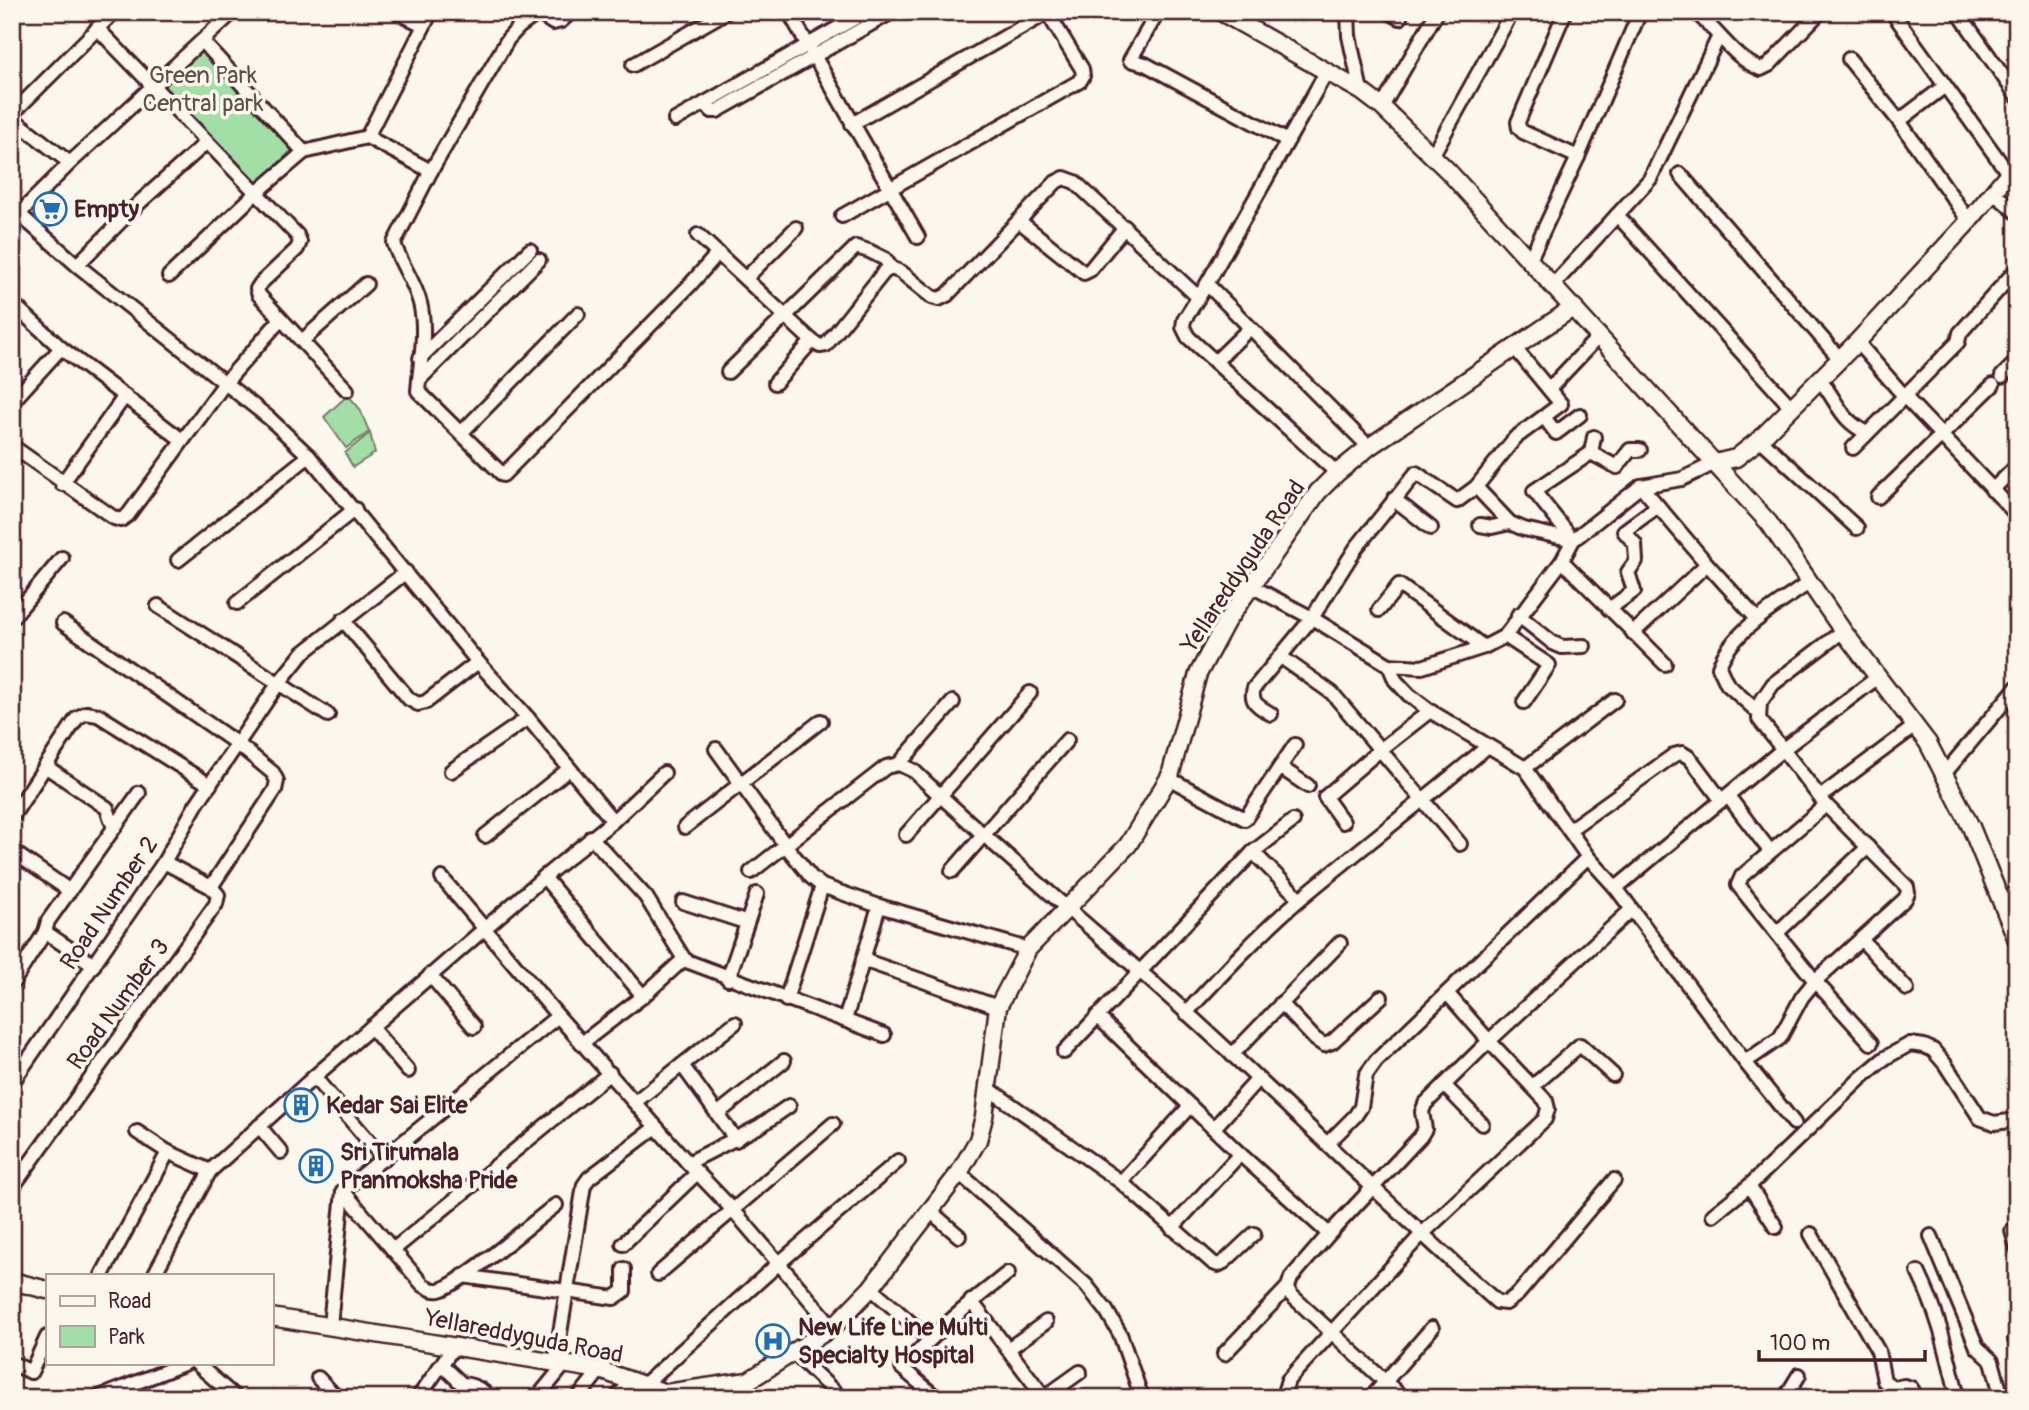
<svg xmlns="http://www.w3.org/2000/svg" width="2029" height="1410" font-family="Pangolin,sans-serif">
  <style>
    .green { fill: #a2dfa6; stroke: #767f68; stroke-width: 2 }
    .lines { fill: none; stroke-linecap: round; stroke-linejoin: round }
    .minor-casing { stroke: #4a1f2b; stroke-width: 18 }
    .tertiary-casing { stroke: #4a1f2b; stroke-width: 21 }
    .minor { stroke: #fbf7ec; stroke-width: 12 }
    .tertiary { stroke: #fbf7ec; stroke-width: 16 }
    .labels { text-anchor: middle; stroke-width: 7; stroke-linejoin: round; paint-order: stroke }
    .park-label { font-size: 24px; fill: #604f4a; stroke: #fbf7ec }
    .poi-label { font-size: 24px; font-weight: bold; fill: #4a1f2b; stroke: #fbf7ec; text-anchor: start }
    .street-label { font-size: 24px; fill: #4a1f2b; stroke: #fbf7ec }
  </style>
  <rect width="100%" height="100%" fill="#fbf7ec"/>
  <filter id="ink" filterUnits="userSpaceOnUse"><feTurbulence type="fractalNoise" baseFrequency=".0143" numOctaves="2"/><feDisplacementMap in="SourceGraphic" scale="14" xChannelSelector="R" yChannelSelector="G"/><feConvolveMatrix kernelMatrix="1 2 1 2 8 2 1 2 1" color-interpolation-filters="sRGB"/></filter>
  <g filter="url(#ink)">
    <!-- green -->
    <g class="green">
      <path d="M202,47L295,147L256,185L161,87Z"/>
      <path d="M348,395L360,409L369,432L346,448L324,417Z"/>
      <path d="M370,433L375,453L353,467L345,453Z"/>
    </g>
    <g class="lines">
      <defs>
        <g id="minor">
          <path d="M397,12L423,25"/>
          <path d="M537,12L553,23L561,21L571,12"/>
          <path d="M789,12L918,237"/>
          <path d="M1158,12L1130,60L1145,64L1286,140"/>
          <path d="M1348,12L1349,36L1361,91"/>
          <path d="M1389,12L1400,18"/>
          <path d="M1565,12L1518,122L1519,128L1523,132L1578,157"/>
          <path d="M1695,12C1717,29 1734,59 1761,69L1769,65L1820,12"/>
          <path d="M1892,12L2008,173"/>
          <path d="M1958,12L2017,96"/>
          <path d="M538,13L519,27L508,39L431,171L394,243C400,264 414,280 420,303C427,330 420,364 418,391L503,475L689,286L718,253"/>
          <path d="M97,28L297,235L300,242L297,249L261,283L257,289L259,295L347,390"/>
          <path d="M203,42L304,152"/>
          <path d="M1849,59L1899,121L1969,221"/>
          <path d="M633,65L726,12"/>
          <path d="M1327,71L1207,284L1184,320L1183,327L1188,337L1337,473"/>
          <path d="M705,103L712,111H717L892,12"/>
          <path d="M1382,107L1437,12"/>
          <path d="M12,114L114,12"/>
          <path d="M12,118L70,163"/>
          <path d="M675,120L866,12"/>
          <path d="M1899,121L1945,86"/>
          <path d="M852,124L1047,13"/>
          <path d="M367,137L431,12"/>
          <path d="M1432,156L1512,12"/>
          <path d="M1680,174L1840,359"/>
          <path d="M1993,192L2017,213"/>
          <path d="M19,214L77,265L269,418L309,456L478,662L528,718L613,821"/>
          <path d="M1617,215L1791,407"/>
          <path d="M842,216L1080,81L1083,76L1082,69L1047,12"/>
          <path d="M12,221L70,163L233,12"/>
          <path d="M1019,221L1084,273L1090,270L1125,227"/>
          <path d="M698,235L812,341L820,346L826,345L884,272L891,268"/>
          <path d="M1530,259L1578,157L1640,12"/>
          <path d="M77,265L139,203L207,142"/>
          <path d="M169,276L255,194L304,152L367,137L431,171"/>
          <path d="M746,278L796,228"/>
          <path d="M1207,284L1369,447"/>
          <path d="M1554,284L1650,179L1719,36"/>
          <path d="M12,303L61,348L182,440"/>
          <path d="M302,341L366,284"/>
          <path d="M1857,342L1905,397L2017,515"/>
          <path d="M420,358L530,250"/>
          <path d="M1215,362L1250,328"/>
          <path d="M728,372L856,247L869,251L885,259L891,268L901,272L932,297L939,299L947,295L1056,182L1064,178L1075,182L1198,297"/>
          <path d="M2002,376L2017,361"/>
          <path d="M419,380L539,260"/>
          <path d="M1820,380C1838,402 1840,420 1867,433"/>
          <path d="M775,383L812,341"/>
          <path d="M1549,389L1600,335"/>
          <path d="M12,402L61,348"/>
          <path d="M1544,417L1556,433L1580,415"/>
          <path d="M461,433L578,314"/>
          <path d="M1760,439L1857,528"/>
          <path d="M12,446L114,518L121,520L128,515L225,383L281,319"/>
          <path d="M1853,448L1958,342L1960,333L2017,269"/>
          <path d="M1591,453L1617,467L1630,450H1640"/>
          <path d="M62,484L125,396"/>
          <path d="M1641,486L1707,564L1757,619"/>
          <path d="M1476,487L1510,523L1524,529L1573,540"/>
          <path d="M1992,490L2017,466"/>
          <path d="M1878,497L1993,385"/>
          <path d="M1394,499L1431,528"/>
          <path d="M1480,525L1492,527L1510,523"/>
          <path d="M1573,540L1534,491L1591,453L1594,437"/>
          <path d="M178,560L309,456"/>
          <path d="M1562,561L1665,664"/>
          <path d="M1253,587L1312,618L1389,665L1395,680L1409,695L1430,711L1525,768L1588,857L1616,888L1745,1062L1794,1123"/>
          <path d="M237,603L355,509"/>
          <path d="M158,606L328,715"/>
          <path d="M1609,609L1634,591L1628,572L1636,561L1635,544L1624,531L1658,506"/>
          <path d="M1379,610L1399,585L1484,647"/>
          <path d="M1518,615L1553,643L1562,647L1584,646"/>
          <path d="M12,618L62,558"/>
          <path d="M343,620L409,699L418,704L426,702L478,662"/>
          <path d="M63,623L239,745L273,773L277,781L275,790L211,887"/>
          <path d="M1633,633L1707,564"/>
          <path d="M1505,636L1549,665L1524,702"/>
          <path d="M1281,657L1332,693L1460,844"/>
          <path d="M1389,665L1422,667L1484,647L1505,636L1562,561L1573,540L1641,486L1682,479L1715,463"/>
          <path d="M1759,713L1727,684L1719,667C1731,631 1779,604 1810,582"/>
          <path d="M1271,714C1260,707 1249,703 1254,688L1312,618L1356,548L1416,473L1457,501L1476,487L1515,438L1561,404L1514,347"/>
          <path d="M716,749L786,846L811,877L822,886L879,906L1028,949"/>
          <path d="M899,764L914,771C1002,855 1097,932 1187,1013C1292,1108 1391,1208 1497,1302L1506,1303L1518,1294L1614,1180"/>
          <path d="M45,766L107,808L114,828"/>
          <path d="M1280,767L1308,786"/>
          <path d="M1525,768L1615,700"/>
          <path d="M451,771L528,718"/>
          <path d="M1944,774L2017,687"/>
          <path d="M1168,778L1245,819L1295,745"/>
          <path d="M1728,796L1770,851"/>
          <path d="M1820,797L1915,726"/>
          <path d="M1826,805L1742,876L1738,885L1815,981L1871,1043"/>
          <path d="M12,817L77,718L86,713L98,715L210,785"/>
          <path d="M1343,822L1325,797L1380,750L1430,711"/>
          <path d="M685,827L821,721"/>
          <path d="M1569,830L1674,755L1682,753L1690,758L1722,801"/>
          <path d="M906,835L1030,693"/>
          <path d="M485,836L569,769"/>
          <path d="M591,837L646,897L684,959L689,962L884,1035"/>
          <path d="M12,851L70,891"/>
          <path d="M1253,852L1300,899"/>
          <path d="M952,871L1067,740"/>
          <path d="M751,872L886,767L899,764L953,702"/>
          <path d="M544,877L643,996"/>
          <path d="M442,878L558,1016L688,1163L734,1211L833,1327"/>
          <path d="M1616,888L1782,750L1878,677"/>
          <path d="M683,902L745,922"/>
          <path d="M1778,932L1868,847"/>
          <path d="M1861,939L1907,989"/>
          <path d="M863,960L998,1007"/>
          <path d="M94,965L45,932L48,921L139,793"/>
          <path d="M430,975L474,1027"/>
          <path d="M728,979L757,894"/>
          <path d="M12,984L45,932"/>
          <path d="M786,1000L822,886"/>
          <path d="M1281,1003L1315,1039L1324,1045L1332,1042L1381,997"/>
          <path d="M1186,1013C1223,973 1259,934 1300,899C1362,847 1427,798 1488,746"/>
          <path d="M1097,1016L1240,1154L1329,1234"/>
          <path d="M845,1020L879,906"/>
          <path d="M371,1027L408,1071"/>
          <path d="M582,1043L643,996L684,959"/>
          <path d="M1064,1052L1253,852L1293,821"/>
          <path d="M1232,1055L1340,943"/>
          <path d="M1745,1062L1780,1038L1802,997L1815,981L1905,899L1908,893L1907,887L1826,805L1759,719L1760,703L1773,684L1843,631"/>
          <path d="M682,1065L736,1140"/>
          <path d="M314,1077L384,1159"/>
          <path d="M12,1083L164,862L196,805L278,684L303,653L406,572"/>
          <path d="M1444,1085L1482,1124"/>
          <path d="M1533,1086L1580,1045L1613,1075"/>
          <path d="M989,1089L1121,1182L1213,1263L1218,1265L1224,1262L1254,1234"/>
          <path d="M635,1102L735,1023"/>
          <path d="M719,1116L721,1111L784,1061"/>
          <path d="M259,1126L281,1152"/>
          <path d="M1214,1128L1257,1080"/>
          <path d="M1327,1144L1355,1116L1361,1107L1366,1075L1376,1061L1588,857"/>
          <path d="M168,1152L210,1171"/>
          <path d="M688,1163L760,1126L789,1106"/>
          <path d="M959,1173L1086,1285L1106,1310L1120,1334L1142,1398"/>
          <path d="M1121,1182L1190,1106"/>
          <path d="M1749,1186L1776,1227"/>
          <path d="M12,1188L216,904L218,895L211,887L164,862"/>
          <path d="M343,1191L423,1285C429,1288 432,1291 439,1290C459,1286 534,1221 556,1205"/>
          <path d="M930,1211L959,1236"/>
          <path d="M1713,1215L1749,1186L1861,1078L1885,1058L1910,1044L1924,1046L1933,1050L1945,1064L1980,1118L1994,1123L2017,1120"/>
          <path d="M1172,1228L1240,1154"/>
          <path d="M2012,1231L2017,1248"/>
          <path d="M1811,1234L1878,1351L1884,1381L1894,1388L1904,1386L1911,1388L1917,1398"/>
          <path d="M1931,1236L1977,1347L1992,1361L2002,1398"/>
          <path d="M623,1244L697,1173"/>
          <path d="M393,1250L610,1073"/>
          <path d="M1918,1272C1939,1315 1947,1352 1958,1398"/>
          <path d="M658,1274L833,1124"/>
          <path d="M102,1275L168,1152L137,1132"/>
          <path d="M154,1275L210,1171L314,1077L544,877L613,821L664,773"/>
          <path d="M463,1276L614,1298L624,1291V1269"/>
          <path d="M871,1288L929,1339"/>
          <path d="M971,1301L1045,1398"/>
          <path d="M330,1326L343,1191L558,1016"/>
          <path d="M2015,1340H2017"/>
          <path d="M1008,1349L1046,1322"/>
          <path d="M794,1353L841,1398"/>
          <path d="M1224,1354L1288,1287"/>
          <path d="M12,1363L31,1372L47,1337"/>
          <path d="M196,1363L236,1398"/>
          <path d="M555,1364L584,1185L589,1178L656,1127"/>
          <path d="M442,1365L462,1384C474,1385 482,1389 490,1398"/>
          <path d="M318,1378L337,1398"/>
          <path d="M737,1381L749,1398"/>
          <path d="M644,1385L778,1264L898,1161"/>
          <path d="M1045,1397L1080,1372"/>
          <path d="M97,1398L186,1363"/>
          <path d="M418,1398L455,1345"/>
          <path d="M537,1398L564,1365"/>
          <path d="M578,1398L600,1370"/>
          <path d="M616,1398L633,1380"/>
          <path d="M937,1398L902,1368C935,1333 970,1302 1008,1273"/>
          <path d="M1285,1398L1284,1393L1288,1380L1421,1235L1545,1119L1548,1109L1546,1101L1489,1041L1447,993"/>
          <path d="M1371,1398L1432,1328"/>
          <path d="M1403,1398L1290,1294L1288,1287L1291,1278L1329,1234L1420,1137L1425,1129L1422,1112L1425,1104L1489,1041L1631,910"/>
          <path d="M1785,1398L1799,1375"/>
        </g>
        <g id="tertiary">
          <path d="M1221,12L1361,91L1382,107L1448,171L1769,523L1843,631L1928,743L1971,827L2017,940"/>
          <path d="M1715,463L1736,458L1760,439L1857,342L1969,221L2017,163"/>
          <path d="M12,1281L47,1290"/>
          <path d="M271,1317L600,1370L666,1393L748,1381L833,1327L871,1288L959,1173L978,1140L984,1117L998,1007L1028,949L1128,845L1170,776L1198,674L1226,622L1318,492L1337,473L1369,447L1574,307"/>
        </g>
      </defs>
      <!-- minor casing -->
      <use href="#minor" class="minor-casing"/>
      <!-- tertiary casing -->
      <use href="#tertiary" class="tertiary-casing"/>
      <!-- minor -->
      <use href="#minor" class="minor"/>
      <!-- tertiary -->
      <use href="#tertiary" class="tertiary"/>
    </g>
  </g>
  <!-- icons -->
  <defs>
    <symbol id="supermarket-ring" viewBox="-11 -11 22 22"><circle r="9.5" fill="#fbf7ec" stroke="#1f6fb2" stroke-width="1.5"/><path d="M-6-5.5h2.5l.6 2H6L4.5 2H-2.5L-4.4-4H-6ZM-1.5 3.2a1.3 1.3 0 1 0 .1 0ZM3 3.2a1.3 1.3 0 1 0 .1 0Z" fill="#1f6fb2"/></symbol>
    <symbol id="building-ring" viewBox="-11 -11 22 22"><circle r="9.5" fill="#fbf7ec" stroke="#1f6fb2" stroke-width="1.5"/><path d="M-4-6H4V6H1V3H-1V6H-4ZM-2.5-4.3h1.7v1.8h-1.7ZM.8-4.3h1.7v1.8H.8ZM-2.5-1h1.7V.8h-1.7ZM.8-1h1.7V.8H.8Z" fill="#1f6fb2"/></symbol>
    <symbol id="hospital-ring" viewBox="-11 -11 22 22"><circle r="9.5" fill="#fbf7ec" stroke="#1f6fb2" stroke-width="1.5"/><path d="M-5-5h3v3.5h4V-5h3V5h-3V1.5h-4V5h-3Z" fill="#1f6fb2"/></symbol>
  </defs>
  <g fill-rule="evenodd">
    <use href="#supermarket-ring" x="31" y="190" width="38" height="38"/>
    <use href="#building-ring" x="282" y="1086" width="38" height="38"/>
    <use href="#building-ring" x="297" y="1147" width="38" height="38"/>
    <use href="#hospital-ring" x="754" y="1322" width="38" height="38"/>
  </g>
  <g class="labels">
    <!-- park labels -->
    <g class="park-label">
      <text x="203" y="83">Green Park<tspan x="203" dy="28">Central park</tspan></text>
    </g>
    <!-- poi labels -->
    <g class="poi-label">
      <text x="74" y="217">Empty</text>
      <text x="326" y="1113">Kedar Sai Elite</text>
      <text x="340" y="1160">Sri Tirumala<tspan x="340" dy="28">Pranmoksha Pride</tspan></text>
      <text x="798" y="1335">New Life Line Multi<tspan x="798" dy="28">Specialty Hospital</tspan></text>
    </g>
    <!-- street labels -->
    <g class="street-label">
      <text transform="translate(1243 566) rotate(-56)" y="8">Yellareddyguda Road</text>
      <text transform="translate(109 903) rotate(-56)" y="8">Road Number 2</text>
      <text transform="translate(118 1004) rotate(-54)" y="8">Road Number 3</text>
      <text transform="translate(524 1336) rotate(11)" y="8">Yellareddyguda Road</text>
    </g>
  </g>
  <!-- margin -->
  <rect width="2029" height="1410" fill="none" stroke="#fbf7ec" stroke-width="42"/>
  <rect x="21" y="21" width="1987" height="1368" fill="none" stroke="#4a1f2b" stroke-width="2.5" filter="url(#ink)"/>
  <!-- legend -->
  <rect x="46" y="1274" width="228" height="91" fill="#fbf7ec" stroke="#b4a19f" stroke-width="2"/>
  <rect x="60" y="1296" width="35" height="10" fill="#fbf7ec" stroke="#b4a19f" stroke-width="2"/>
  <text x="108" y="1308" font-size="21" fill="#4a1f2b">Road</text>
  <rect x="60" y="1326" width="35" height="21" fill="#a2dfa6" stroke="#b4a19f" stroke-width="2"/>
  <text x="108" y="1344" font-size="21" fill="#4a1f2b">Park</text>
  <!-- scale -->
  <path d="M1759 1350v10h166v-10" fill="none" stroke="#4a1f2b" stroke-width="3.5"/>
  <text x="1770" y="1350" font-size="21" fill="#4a1f2b" stroke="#fbf7ec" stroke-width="5" paint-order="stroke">100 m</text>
</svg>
